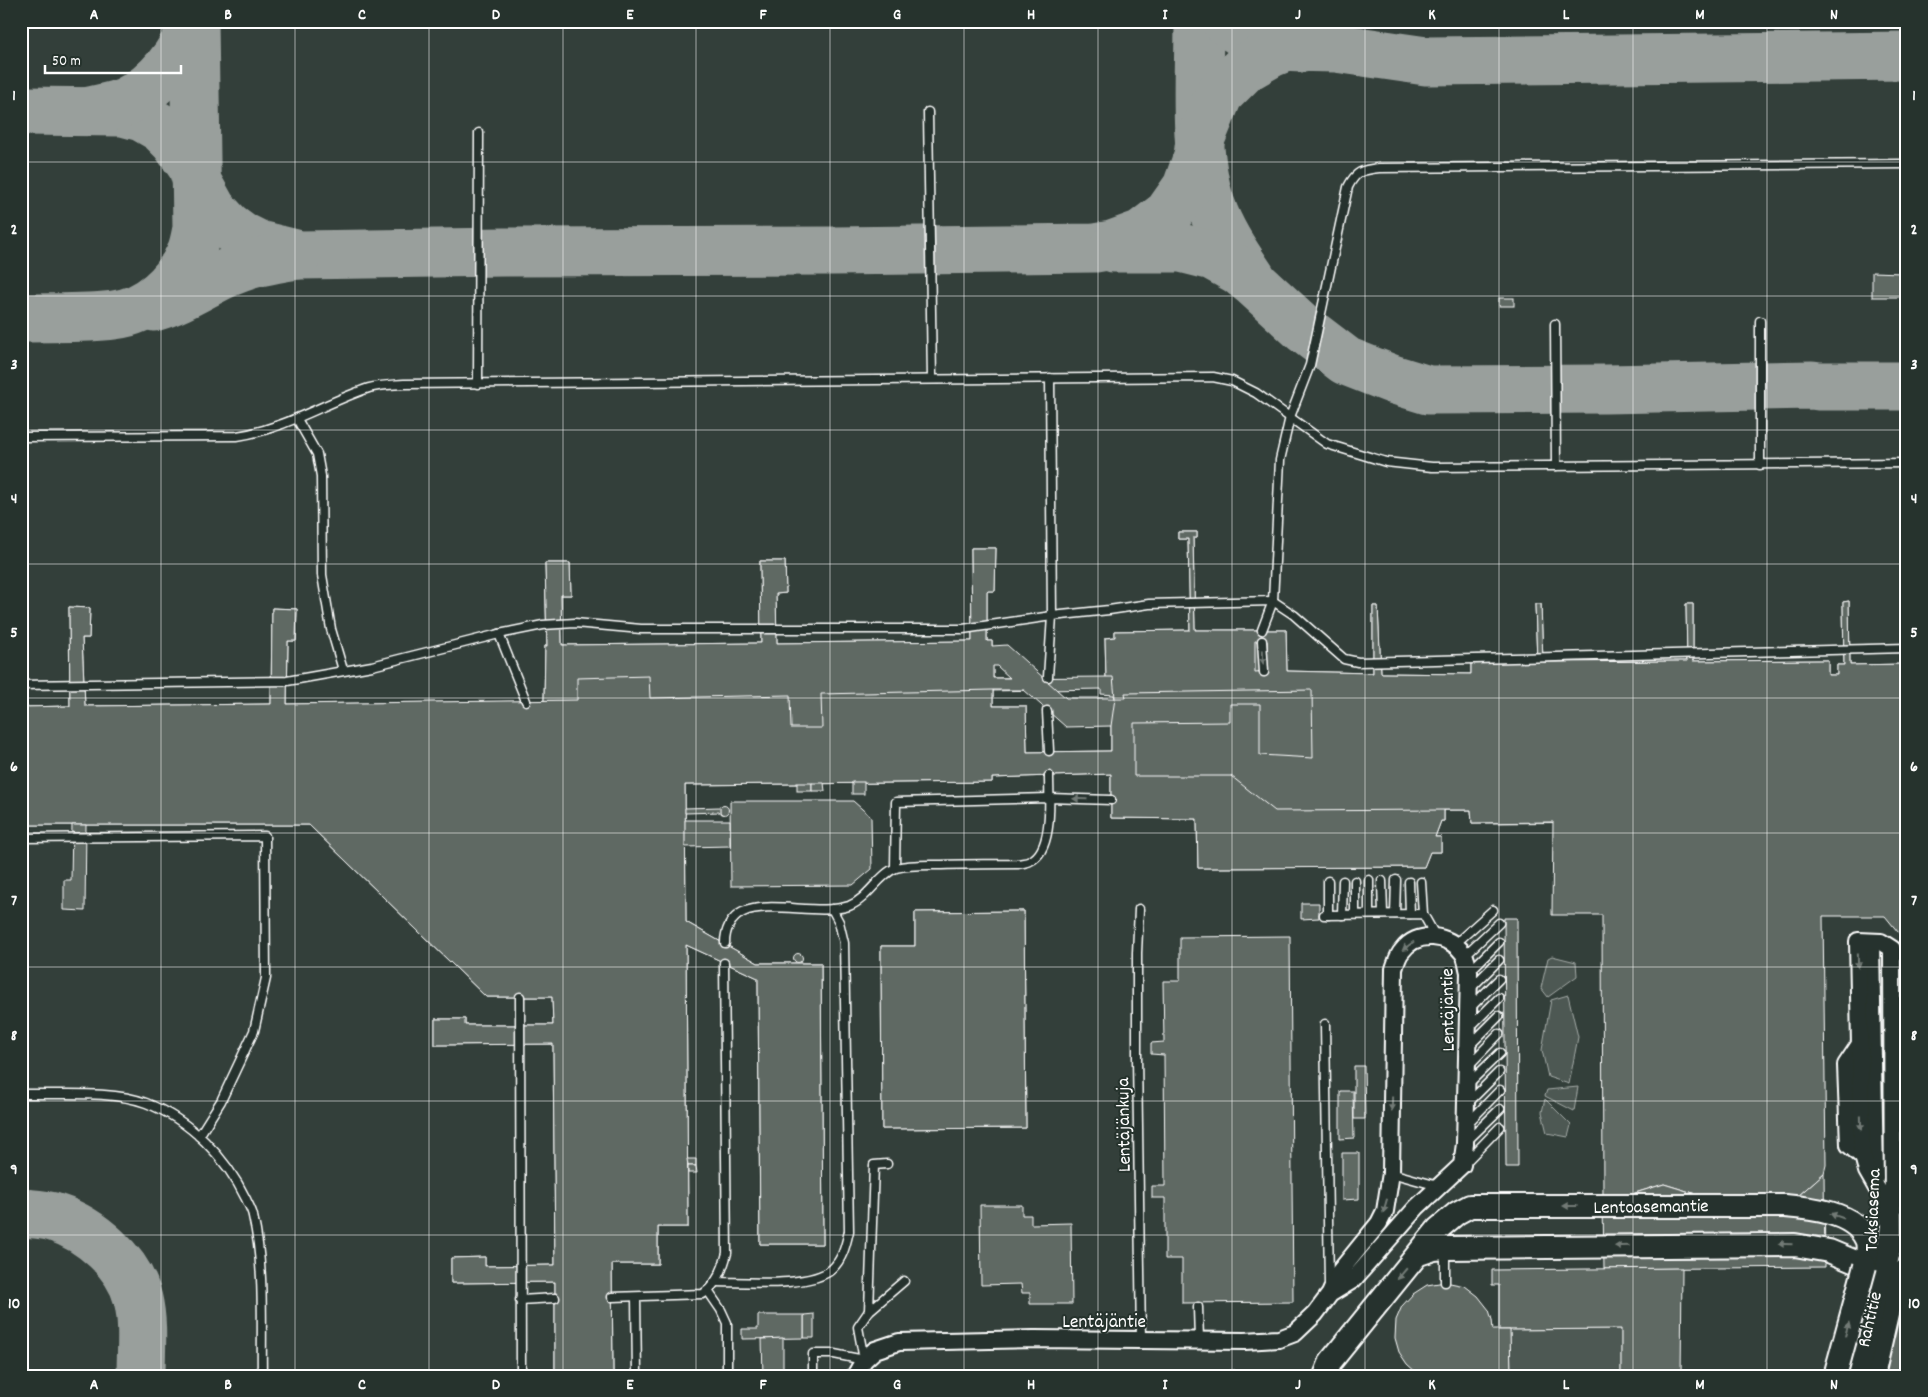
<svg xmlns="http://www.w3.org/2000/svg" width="1928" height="1397" font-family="Dekko,sans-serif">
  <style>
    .green { fill: #4d5853; stroke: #a6aca9 }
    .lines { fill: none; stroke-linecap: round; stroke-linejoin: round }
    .taxiway { stroke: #999f9c; stroke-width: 49 }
    .building { fill: #5f6964; stroke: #fff; fill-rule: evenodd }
    .service-casing { stroke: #fff; stroke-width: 11 }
    .minor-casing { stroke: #fff; stroke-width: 20 }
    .secondary-casing { stroke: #fff; stroke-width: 26 }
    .service { stroke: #26332d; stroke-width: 8 }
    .minor { stroke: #26332d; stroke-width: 16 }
    .secondary { stroke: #26332d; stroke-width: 22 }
    .secondary-bridge-casing { stroke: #fff; stroke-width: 26; stroke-linecap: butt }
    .secondary-bridge { stroke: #26332d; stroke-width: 22 }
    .oneway { fill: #727a76 }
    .grid { fill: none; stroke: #fff; stroke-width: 1; stroke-opacity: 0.55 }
    .labels { text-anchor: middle; stroke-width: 4; stroke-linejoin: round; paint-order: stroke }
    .street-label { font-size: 19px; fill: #fff; stroke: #26332d }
    .neatline { fill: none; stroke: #fff; stroke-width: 2 }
    .grid-label { font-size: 16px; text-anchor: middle; font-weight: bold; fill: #fff }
  </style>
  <rect width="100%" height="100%" fill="#333f3a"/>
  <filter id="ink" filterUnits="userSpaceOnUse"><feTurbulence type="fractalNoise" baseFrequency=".02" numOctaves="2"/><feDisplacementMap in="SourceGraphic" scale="10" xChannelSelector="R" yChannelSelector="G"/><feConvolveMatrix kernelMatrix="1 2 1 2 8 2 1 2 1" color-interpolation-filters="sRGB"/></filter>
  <g filter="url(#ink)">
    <!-- green -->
    <g class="green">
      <path d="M1552,956L1576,962L1577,976L1548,997L1541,988L1548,958Z"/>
      <path d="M1568,995L1578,1037L1569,1084L1548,1077L1542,1050L1551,1000Z"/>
      <path d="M1578,1087L1574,1111L1545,1096L1547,1090Z"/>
      <path d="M1545,1099L1571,1125L1568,1137L1547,1133L1542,1112Z"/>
      <path d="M1621,1329V1376H1511L1510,1330Z"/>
    </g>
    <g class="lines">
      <!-- taxiway -->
      <g class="taxiway">
        <path d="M1199,21C1199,77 1193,153 1211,205C1220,232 1236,255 1252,279"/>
        <path d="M1226,21C1252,43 1269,47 1302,48"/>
        <path d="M21,111L123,112L142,117L161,128L175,142L192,166L197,182L212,209L228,226L243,237L259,245L300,255L504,252L833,251L1095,248L1112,245L1142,234L1168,214L1187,187L1198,156L1200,140L1219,94L1245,68L1271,53L1286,47L1336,48L1426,61L1907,56"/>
        <path d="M90,111C102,108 116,106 127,101C157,86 185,53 192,21"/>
        <path d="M1114,248H1181L1213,256L1238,270L1254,283L1304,329L1346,361L1392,379L1428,390L1606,389L1812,385L1819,386H1907"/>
        <path d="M154,307C179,300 200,286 223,275C247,263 272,259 297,255"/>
        <path d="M21,318C52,317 84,319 114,315C149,311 178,283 191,252C194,245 195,237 197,229L194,21"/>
        <path d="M21,1213C32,1214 45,1214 56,1218C90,1229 129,1262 138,1299C144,1324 141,1350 141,1376"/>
      </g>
    </g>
    <!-- building -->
    <g class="building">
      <path d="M1872,272L1902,273V297H1872Z"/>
      <rect x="1499" y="298" width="15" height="8"/>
      <path d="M1178,532H1197V538H1193L1195,630H1286L1287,671L1373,673V606H1378L1381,673L1471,674V662H1537L1535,604H1541L1543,662L1687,661L1686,604H1693V661L1828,660V675H1837V665H1844L1843,602L1849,601L1850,665L1907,664V879L1870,831L1876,827L1857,803L1830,802V821L1472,823L1471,810L1275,811L1231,776H1134V723L1230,722L1231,755L1313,758L1312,690L1125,693L1126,698H1115L1114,695L1101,694V689L821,694L822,728H791L790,695L650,698L649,676L577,678V700L544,701L545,646H547L545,563H570L571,595H561L562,645L761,643L760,561H785L786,593L776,594L777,643L972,641L971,548H996L995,591H987V641H992L993,678L1106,677L1105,638L1115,637V631L1190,630L1188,539H1178Z"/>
      <path d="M1178,532H1197V538H1193L1195,630H1286L1287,671L1373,673V606H1378L1381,673L1471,674V662H1537L1535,604H1541L1543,662L1687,661L1686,604H1693V661L1828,660V675H1837V665H1844L1843,602L1849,601L1850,665L1907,664V943L1885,916H1823L1826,1165L1824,1173L1779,1213H1759L1664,1184L1603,1203L1602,915H1552L1553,822L1472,823L1471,810H1444V821H1441L1435,837H1441V852H1430L1424,867L1198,868L1197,819L1111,818V774L992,778V782L685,785L686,922L758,963H821L823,1244H760L758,978L686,945L688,1227H658V1264H612L613,1376H555V1282L451,1283V1258L485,1257V1266L555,1265L553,1044L435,1045V1019H465V1025H553L552,997H486L309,825H21V707L70,706L69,607L90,608L89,638H82L85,706L271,704L272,608L297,609L296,641H288L287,704L544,701L545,646H547L545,563H570L571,595H561L562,645L761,643L760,561H785L786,593L776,594L777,643L972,641L971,548H996L995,591H987V641H992V646L1007,645L1066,698H1115L1113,677H1106L1105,638L1115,637V631L1190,630L1188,539H1178ZM1255,641H1267L1268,671L1255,672ZM993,666H997L1010,678H993ZM993,690H1024L1066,727L1111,726V751L1027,752L1026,706H993Z"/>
      <path d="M69,607L90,608L89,638H82L85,706L271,704L272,608L297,609L296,641H288L287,704L577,700V678L649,676L650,698L790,695L791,728H822L821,694L993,690V706H1026L1027,752L1111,751V726L1115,698H1126L1125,693L1312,690L1313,758L1260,755V704H1230V722L1134,723V776H1231L1275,811L1444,810V821H1441L1435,837H1441V852H1430L1424,867L1198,868L1197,819L1111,818V774L992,778V782L685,785L686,922L758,963H821L823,1244H760L758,978L686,945L688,1227H658V1264H612L613,1376H555V1282L451,1283V1258L485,1257V1266L555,1265L553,1044L435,1045V1019H465V1025H553L552,997H486L309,825H21V707L70,706Z"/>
      <rect x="852" y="782" width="12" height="12"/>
      <rect x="797" y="783" width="15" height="8"/>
      <path d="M812,783H824L825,791H812Z"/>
      <path d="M730,801H853L871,817L872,869L853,885L731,886Z"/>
      <circle cx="724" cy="810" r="4.5"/>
      <path d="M720,807V812L685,813V808Z"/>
      <path d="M685,820H730V846L685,847Z"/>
      <path d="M72,825H86L85,911L64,910V880H71Z"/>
      <path d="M1301,903H1319V918L1301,919Z"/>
      <path d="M1024,911L1026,1128L882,1129L881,946H915V912ZM929,968H971V1085H929Z"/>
      <path d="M1024,911L1026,1128L882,1129L881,946H915V912Z"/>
      <path d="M1504,918H1517L1518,1167H1506Z"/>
      <path d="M1290,936L1293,1302L1182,1303V1259H1165V1198H1152V1186H1165L1164,1055L1151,1054V1043L1164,1042L1163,981H1180V937Z"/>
      <circle cx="798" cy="958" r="4.5"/>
      <path d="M1354,1066H1364L1365,1119H1354Z"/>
      <path d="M1340,1091H1353L1354,1138L1340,1139Z"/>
      <path d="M1342,1153H1359V1199L1342,1200Z"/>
      <path d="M687,1159H696V1166H688Z"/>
      <path d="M688,1166H696L697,1173H688Z"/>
      <path d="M1824,1173L1825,1267L1604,1269L1603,1203L1664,1184L1759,1213H1779Z"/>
      <path d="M980,1205H1022V1215H1031V1224L1071,1223L1072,1304H1030V1293H1022L1021,1284L981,1285Z"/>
      <path d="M1682,1268L1681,1376H1621V1329L1499,1330V1285H1492V1270Z"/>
      <path d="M1445,1282L1465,1286L1478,1296L1489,1310L1492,1320L1493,1330H1510L1511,1376H1417V1373L1407,1364L1399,1352L1395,1338L1396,1320L1402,1306L1413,1294L1427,1285Z"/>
      <path d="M1907,1285V1376H1882Z"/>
      <path d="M814,1314V1338H804V1315Z"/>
      <path d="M758,1315H804V1338L742,1339V1329H758Z"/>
      <path d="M783,1338V1376H763L762,1339Z"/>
      <path d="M1235,1370L1241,1376H1209V1372Z"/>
    </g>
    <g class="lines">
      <defs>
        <g id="service">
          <path d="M928,112L932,379"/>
          <path d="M1760,321V465"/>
          <path d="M1555,324L1556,466"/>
          <path d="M478,384L479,133"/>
          <path d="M297,419L317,454L321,476L322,575L331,629L343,670"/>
          <path d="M21,437L237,436C285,429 324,403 369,388C380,385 392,385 404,384L1213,377L1232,381L1256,393L1327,444L1386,462L1432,467L1907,463"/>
          <path d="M1262,630L1273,601L1280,460L1290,417L1310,365L1348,187C1356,171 1362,170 1379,168L1907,164"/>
          <path d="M1262,641L1264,672"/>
          <path d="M1048,677L1052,616L1050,378"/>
          <path d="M21,685L287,681L372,666L499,634"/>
          <path d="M526,701L499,634L543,625L575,623L641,629H963L1052,616L1109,610L1149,604L1273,601L1294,615L1344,659L1358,662L1907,648"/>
          <path d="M1047,711L1049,751"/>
          <path d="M21,838L265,836L266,978L254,1031L221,1101L199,1136"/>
          <path d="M895,868L896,802L1049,798L1111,800"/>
          <path d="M1369,880V914"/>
          <path d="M1328,881V915"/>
          <path d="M1382,881L1383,914"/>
          <path d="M1409,882L1410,914"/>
          <path d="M1421,882L1423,914"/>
          <path d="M1139,909L1137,953V1056L1141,1341"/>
          <path d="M1355,914V881"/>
          <path d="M1395,914L1396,880"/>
          <path d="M1324,915L1423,914L1436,937"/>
          <path d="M1342,915L1343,881"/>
          <path d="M725,943C725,931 730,918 743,912C770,900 819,916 849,906C868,899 879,874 896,868C910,864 928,865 942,865C967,864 993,864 1018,864C1022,863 1027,863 1030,861C1054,851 1049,798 1049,776"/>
          <path d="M1455,944L1493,910"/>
          <path d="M1465,955L1499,923"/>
          <path d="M1469,972L1499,942"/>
          <path d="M1470,989L1499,960"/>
          <path d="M520,997L521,1376"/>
          <path d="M1469,1009L1499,979"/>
          <path d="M1325,1024L1329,1284"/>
          <path d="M1469,1028L1499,998"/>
          <path d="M1469,1046L1499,1016"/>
          <path d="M1468,1066L1499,1034"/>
          <path d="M1467,1085L1500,1053"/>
          <path d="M21,1094C58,1095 113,1090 146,1103C190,1120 226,1157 246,1199C248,1204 252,1210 253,1216C265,1268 261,1323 262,1376"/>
          <path d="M1467,1104L1499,1072"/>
          <path d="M1467,1124L1500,1090"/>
          <path d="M1466,1142L1500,1109"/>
          <path d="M1466,1162L1500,1127"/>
          <path d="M1391,1173L1438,1186"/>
          <path d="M1445,1249V1282"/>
          <path d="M715,1282C743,1282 812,1288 832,1269C843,1259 846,1244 849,1231L844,943L839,922L832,909"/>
          <path d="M708,1291L721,1310L727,1323V1376"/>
          <path d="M612,1297L703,1294C717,1285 723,1269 727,1253L724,963"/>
          <path d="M636,1297L637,1376"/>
          <path d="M520,1300L555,1298"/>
          <path d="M1198,1307L1199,1340"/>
          <path d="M869,1311L874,1165L887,1164"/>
          <path d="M813,1376V1354H834L864,1360L858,1327L869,1311L904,1281"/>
        </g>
        <g id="minor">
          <path d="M1871,942L1875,1179"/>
          <path d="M1863,1044H1860L1846,1065L1849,1145L1863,1157"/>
          <path d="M855,1376L864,1360L875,1350L899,1342L1034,1339L1245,1341L1279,1339L1295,1333L1315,1314L1330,1294L1340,1271L1379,1223L1385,1211L1391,1173L1394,969C1396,963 1398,955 1402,951C1417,930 1449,934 1463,953C1467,958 1467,966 1469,972L1465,1144L1462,1165L1417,1207L1353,1280L1330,1294"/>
          <path d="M1853,1376L1886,1247L1889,1226L1887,1206L1867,1171L1862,1152L1858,941L1881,942L1892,949L1893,1247L1863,1376"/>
          <path d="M1876,1376L1900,1271L1907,1265"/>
        </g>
        <path id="secondary" d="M1325,1376L1331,1361L1438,1229L1457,1213L1470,1206H1785C1810,1208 1854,1212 1866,1239C1870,1247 1866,1258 1865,1266L1829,1251L1795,1245L1445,1248L1434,1249L1419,1254"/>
      </defs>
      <!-- service casing -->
      <use href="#service" class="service-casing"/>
      <!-- minor casing -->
      <use href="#minor" class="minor-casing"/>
      <!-- secondary casing -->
      <use href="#secondary" class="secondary-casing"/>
      <!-- service -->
      <use href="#service" class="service"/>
      <!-- minor -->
      <use href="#minor" class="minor"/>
      <!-- secondary -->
      <use href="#secondary" class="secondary"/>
      <defs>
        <path id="secondary-bridge" d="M1835,1376L1865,1266"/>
      </defs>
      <!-- secondary-bridge casing -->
      <use href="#secondary-bridge" class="secondary-bridge-casing"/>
      <!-- secondary-bridge -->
      <use href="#secondary-bridge" class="secondary-bridge"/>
    </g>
    <!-- one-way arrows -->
    <defs><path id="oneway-solid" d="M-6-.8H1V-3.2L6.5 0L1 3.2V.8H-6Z" transform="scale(1.25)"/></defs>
    <g class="oneway">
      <use href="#oneway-solid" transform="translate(1263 657) rotate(88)"/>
      <use href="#oneway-solid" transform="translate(1080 799) rotate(-178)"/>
      <use href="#oneway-solid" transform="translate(1408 946) rotate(143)"/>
      <use href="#oneway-solid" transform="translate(1858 961) rotate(89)"/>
      <use href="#oneway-solid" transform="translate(1392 1104) rotate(91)"/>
      <use href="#oneway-solid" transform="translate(1861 1123) rotate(89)"/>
      <use href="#oneway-solid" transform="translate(1385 1206) rotate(106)"/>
      <use href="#oneway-solid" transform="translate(1570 1206) rotate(-180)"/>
      <use href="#oneway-solid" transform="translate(1837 1216) rotate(-161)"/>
      <use href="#oneway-solid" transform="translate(1785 1244) rotate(-179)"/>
      <use href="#oneway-solid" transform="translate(1622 1246) rotate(179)"/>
      <use href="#oneway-solid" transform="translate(1402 1274) rotate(130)"/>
      <use href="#oneway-solid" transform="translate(1847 1329) rotate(-75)"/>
    </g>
  </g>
  <!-- grid -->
  <path class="grid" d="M161,21V1376M295,21V1376M429,21V1376M563,21V1376M696,21V1376M830,21V1376M964,21V1376M1098,21V1376M1232,21V1376M1365,21V1376M1499,21V1376M1633,21V1376M1767,21V1376M21,162H1907M21,296H1907M21,430H1907M21,564H1907M21,698H1907M21,833H1907M21,967H1907M21,1101H1907M21,1235H1907"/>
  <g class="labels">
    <!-- street labels -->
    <g class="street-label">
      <text transform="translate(1446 1010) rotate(-91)" y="7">Lentäjäntie</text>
      <text transform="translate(1122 1125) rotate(-91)" y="7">Lentäjänkuja</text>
      <text transform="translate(1651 1205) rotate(-1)" y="7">Lentoasemantie</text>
      <text transform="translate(1871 1210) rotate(-88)" y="7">Taksiasema</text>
      <text transform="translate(1868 1319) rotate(-77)" y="7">Rahtitie</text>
      <text x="1104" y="1327">Lentäjäntie</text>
    </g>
  </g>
  <!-- margin -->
  <rect width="1928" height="1397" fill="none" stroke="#26332d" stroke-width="55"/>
  <!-- scale -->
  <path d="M45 65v8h136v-8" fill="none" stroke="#ffffff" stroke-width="2.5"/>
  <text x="52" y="65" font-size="15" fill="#ffffff" stroke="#26332d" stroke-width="4" paint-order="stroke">50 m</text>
  <rect x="28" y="28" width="1872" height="1342" class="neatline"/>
  <g class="grid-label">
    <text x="94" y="19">A</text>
    <text x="228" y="19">B</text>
    <text x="362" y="19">C</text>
    <text x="496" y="19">D</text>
    <text x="630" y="19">E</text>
    <text x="763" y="19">F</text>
    <text x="897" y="19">G</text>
    <text x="1031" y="19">H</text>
    <text x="1165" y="19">I</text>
    <text x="1298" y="19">J</text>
    <text x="1432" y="19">K</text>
    <text x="1566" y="19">L</text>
    <text x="1700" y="19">M</text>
    <text x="1834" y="19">N</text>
    <text x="14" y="100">1</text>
    <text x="1914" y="100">1</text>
    <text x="14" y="234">2</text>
    <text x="1914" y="234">2</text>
    <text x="14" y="369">3</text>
    <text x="1914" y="369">3</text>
    <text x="14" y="503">4</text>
    <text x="1914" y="503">4</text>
    <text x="14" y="637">5</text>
    <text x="1914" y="637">5</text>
    <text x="14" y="771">6</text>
    <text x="1914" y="771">6</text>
    <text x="14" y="905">7</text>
    <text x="1914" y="905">7</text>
    <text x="14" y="1040">8</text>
    <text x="1914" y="1040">8</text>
    <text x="14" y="1174">9</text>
    <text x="1914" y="1174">9</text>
    <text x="14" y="1308">10</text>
    <text x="1914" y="1308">10</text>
    <text x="94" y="1389">A</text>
    <text x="228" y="1389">B</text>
    <text x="362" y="1389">C</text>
    <text x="496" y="1389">D</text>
    <text x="630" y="1389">E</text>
    <text x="763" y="1389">F</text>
    <text x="897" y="1389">G</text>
    <text x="1031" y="1389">H</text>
    <text x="1165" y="1389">I</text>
    <text x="1298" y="1389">J</text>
    <text x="1432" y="1389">K</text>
    <text x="1566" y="1389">L</text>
    <text x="1700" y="1389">M</text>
    <text x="1834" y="1389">N</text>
  </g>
</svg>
